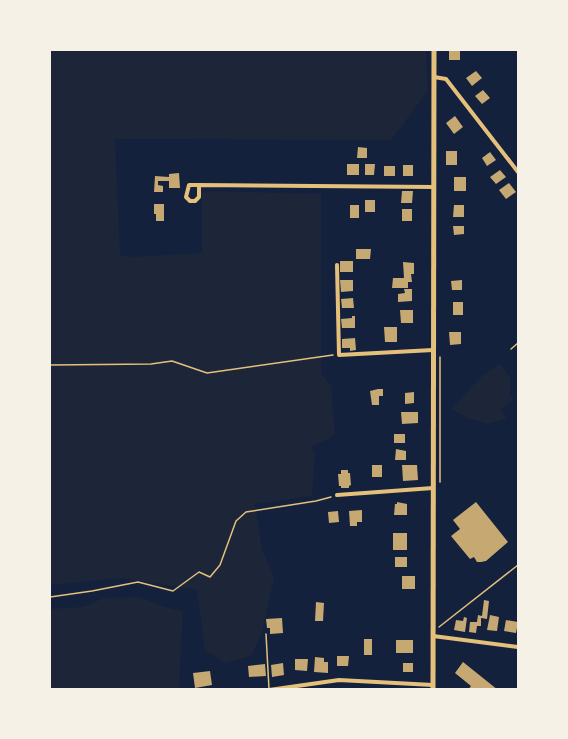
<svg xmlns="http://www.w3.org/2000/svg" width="568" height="739" font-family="'Exo 2',sans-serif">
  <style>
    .green { fill: #1d2539 }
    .building { fill: #c6a872 }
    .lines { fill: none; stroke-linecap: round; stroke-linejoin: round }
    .path { stroke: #e5c07b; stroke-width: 1.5 }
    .service { stroke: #e5c07b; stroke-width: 1.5 }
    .minor { stroke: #e5c07b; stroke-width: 4 }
    .secondary { stroke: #e5c07b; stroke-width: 5 }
  </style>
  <rect width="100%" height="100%" fill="#14213d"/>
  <!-- green -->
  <g class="green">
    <path d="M50,50H426L428,91L391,140L115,139L120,255L133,257L202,253V191L321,194V374L331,386L335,435L312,447L315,453L312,496L255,504L262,549L274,577L262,633L251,656L225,663L205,650L197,590L122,578L50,585Z"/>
    <path d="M500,363L510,377V396L514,400L501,409L507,418L488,424L470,419L451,409L480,378Z"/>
    <path d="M139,597L165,607L183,611L179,689H50V609L83,607L104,598Z"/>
  </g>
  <!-- building -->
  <g class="building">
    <rect x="449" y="50" width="11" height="10"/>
    <path d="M476,71L482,78L472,86L466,78Z"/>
    <path d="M483,90L490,98L482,104L475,96Z"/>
    <path d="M455,116L463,127L454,134L446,123Z"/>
    <path d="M358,147L367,148V158H357Z"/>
    <rect x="446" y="151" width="11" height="14"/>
    <path d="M490,152L496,160L487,166L482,158Z"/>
    <rect x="347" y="164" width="12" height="11"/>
    <path d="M365,164H375L374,175H365Z"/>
    <rect x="403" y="165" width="10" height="11"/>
    <rect x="384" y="166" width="11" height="10"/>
    <path d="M500,170L506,177L496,184L490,177Z"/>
    <path d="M179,173L180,188H169V181H158V185L163,186V192H154L155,176L169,177V174Z"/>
    <rect x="454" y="177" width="12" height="14"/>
    <path d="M509,183L516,192L506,199L499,190Z"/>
    <path d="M402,191H413L412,203H401Z"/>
    <rect x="365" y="200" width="10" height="12"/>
    <path d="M154,204H164V221H156V214H154Z"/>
    <rect x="350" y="205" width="9" height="13"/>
    <path d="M454,205H464V217H453Z"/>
    <rect x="402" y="209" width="10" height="12"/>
    <path d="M453,226H464V234L454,235Z"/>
    <path d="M356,249H371L370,259H356Z"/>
    <rect x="340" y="261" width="13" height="11"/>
    <path d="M403,262L414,263V274H411L412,282H408V288H392L393,278H404Z"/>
    <path d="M340,280H353V291L341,292Z"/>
    <path d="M462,280V290H452L451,281Z"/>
    <path d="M404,289H412V301L398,302V294L405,293Z"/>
    <path d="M353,298L354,308H342L341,299Z"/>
    <rect x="453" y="302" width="10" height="13"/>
    <path d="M400,310H413V323H401Z"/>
    <path d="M352,316H355V328H342L341,319L352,318Z"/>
    <path d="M384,327H397V342H385Z"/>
    <path d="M449,332H461V344L450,345Z"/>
    <path d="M355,338L356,350L350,351V348H342V339Z"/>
    <path d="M378,389H383V396H379V405H372L370,391Z"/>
    <path d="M414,392V403L405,404V393Z"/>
    <path d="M401,412H418V423L402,424Z"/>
    <rect x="394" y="434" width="11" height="9"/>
    <path d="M396,449L406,451V460H395Z"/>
    <rect x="372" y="465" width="10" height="12"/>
    <path d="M402,465H417L418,480L403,481Z"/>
    <path d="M341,470H348V473H350L351,485L349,486V488H341V486H339L338,474H341Z"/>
    <path d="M397,502L407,504V515H394L395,504H397Z"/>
    <path d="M476,502L508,542L486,561L481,562H477L474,557L470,559L451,536L460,529L453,520Z"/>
    <path d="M362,510V522H357V526H350L349,511Z"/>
    <path d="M338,511L339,522L329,523L328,512Z"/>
    <rect x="393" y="533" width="14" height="17"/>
    <rect x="395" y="557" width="12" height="10"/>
    <rect x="402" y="576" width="13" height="13"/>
    <path d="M484,600L489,601L487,619L481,618V626H477L476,633L469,632L470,622H477L478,615L482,616Z"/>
    <path d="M316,602L324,603L323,621H315Z"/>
    <path d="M490,615L499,617L497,631L487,630Z"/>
    <path d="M464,617L467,618L465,632L454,630L456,620L463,621Z"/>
    <path d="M282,618L283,633L270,634V628H267L266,619Z"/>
    <path d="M506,620L518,622L516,633L504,631Z"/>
    <rect x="364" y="639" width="8" height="16"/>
    <rect x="396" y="640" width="17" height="13"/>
    <path d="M337,656H349L348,666H337Z"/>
    <path d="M315,657L324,658V662H328V673L314,672Z"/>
    <path d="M295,659H308L307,671L295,670Z"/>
    <path d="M463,662L498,690H468L471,686L455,673Z"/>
    <path d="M283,663L284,675L272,677L271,665Z"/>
    <rect x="403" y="663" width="10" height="9"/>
    <path d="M265,664L266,676L249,677L248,666Z"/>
    <path d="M210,671L212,685L195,688L193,673Z"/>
  </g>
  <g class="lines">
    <!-- path -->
    <g class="path">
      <path d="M511,349L518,343"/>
      <path d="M50,365L151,364L172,361L207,373L333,355"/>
      <path d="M440,482V357"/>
      <path d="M50,597L92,591L138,582L173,591L199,572L210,577L220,565L236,521L246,512L316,501L331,497"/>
      <path d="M439,627L518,565"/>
    </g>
    <!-- service -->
    <path class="service" d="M266,634L269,689"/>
    <!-- minor -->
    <g class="minor">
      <path d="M434,77L446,79L518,172"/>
      <path d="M199,185V197L195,201H190L186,197L189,185H199L434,187"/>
      <path d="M337,265L339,355L433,350"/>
      <path d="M337,495L433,488"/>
      <path d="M433,636L518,647"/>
      <path d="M269,690L339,680L433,685"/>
    </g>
    <!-- secondary -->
    <path class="secondary" d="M433,690L434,50"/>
  </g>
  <!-- border -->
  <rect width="568" height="739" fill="none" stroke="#f6f1e7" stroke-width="102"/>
</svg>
